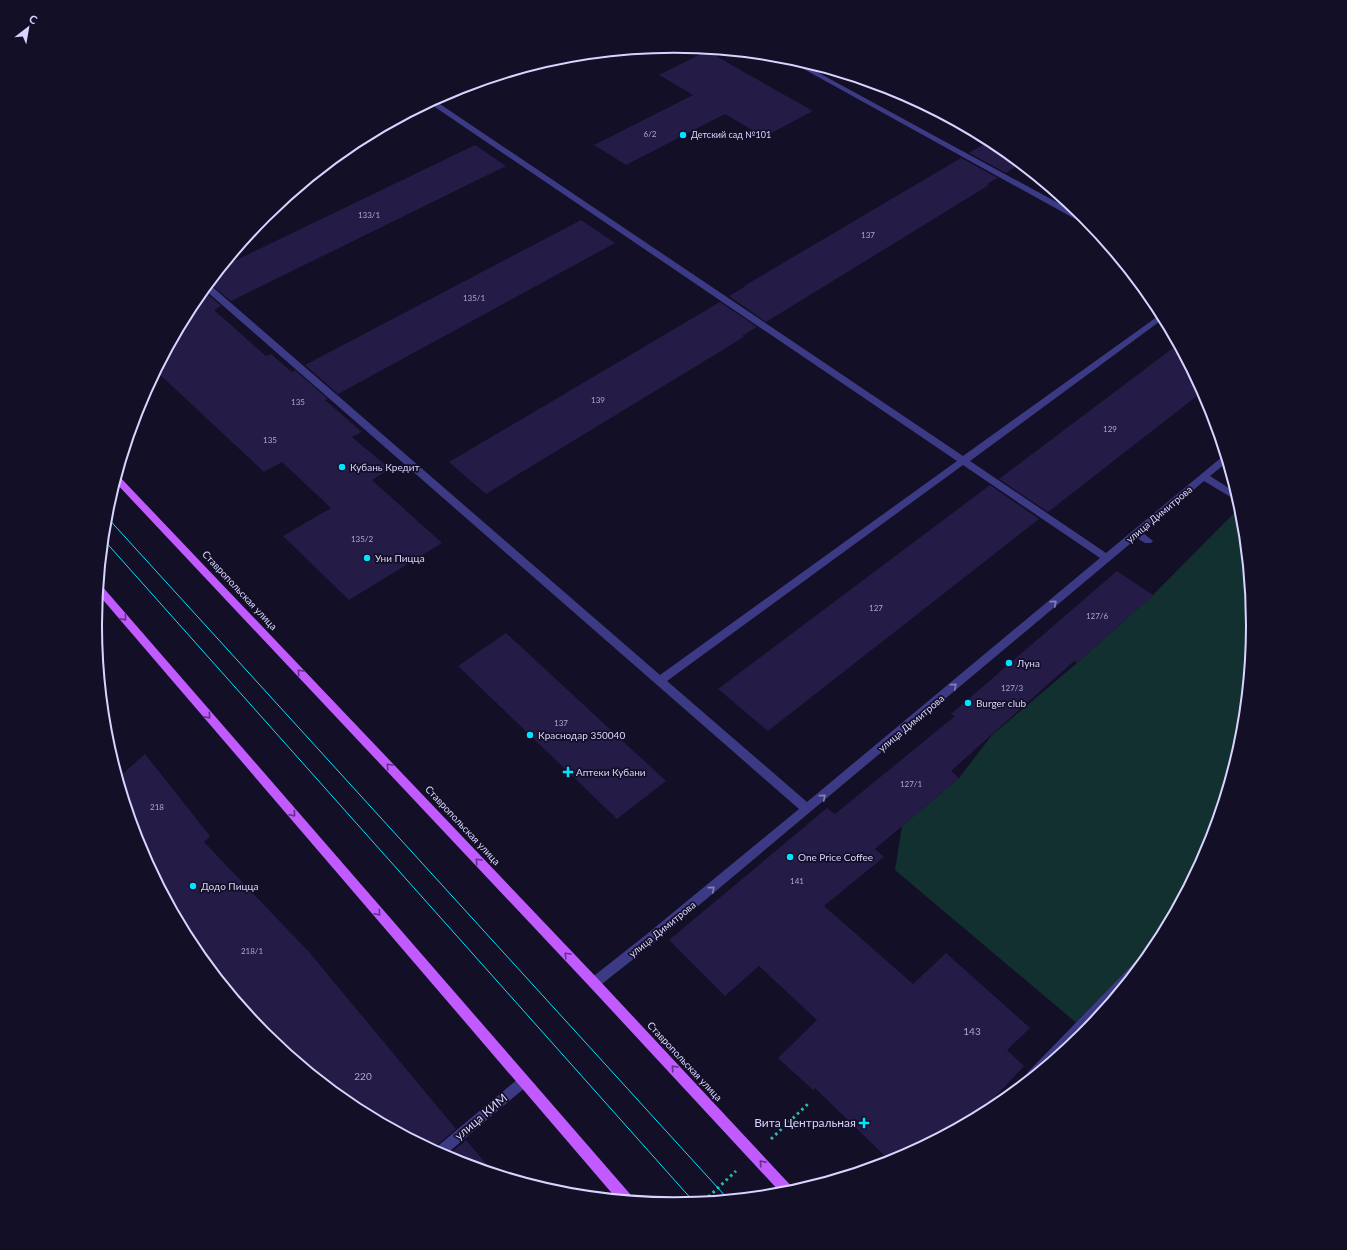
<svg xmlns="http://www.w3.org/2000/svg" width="1347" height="1250" font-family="Lato,sans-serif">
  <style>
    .green { fill: #12302f }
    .building { fill: #241b47 }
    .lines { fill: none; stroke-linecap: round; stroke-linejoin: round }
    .path { stroke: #2fb8b0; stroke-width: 3; stroke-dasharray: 2.5 3.5; stroke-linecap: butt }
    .minor { fill: #3d3a85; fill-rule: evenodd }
    .major { fill: #c25bff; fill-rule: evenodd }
    .tram { stroke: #00e5ff; stroke-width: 1 }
    .oneway { stroke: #837fbc }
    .oneway2 { stroke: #623188 }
    .poi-dot { fill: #00e5ff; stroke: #130f26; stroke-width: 1.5 }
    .labels { text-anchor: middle; stroke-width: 3.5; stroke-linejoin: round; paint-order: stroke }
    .number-label { font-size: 8px; fill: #aca6d1 }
    .far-poi-label { font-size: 9px; fill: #d9d4ff; stroke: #130f26; text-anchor: start }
    .poi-label { font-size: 10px; fill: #d9d4ff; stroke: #130f26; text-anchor: start }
    .street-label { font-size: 10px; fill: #d9d4ff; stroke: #130f26 }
    .near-number-label { font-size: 10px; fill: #aca6d1 }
    .near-street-label { font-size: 12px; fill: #d9d4ff; stroke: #130f26 }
    .near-poi-label { font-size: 12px; fill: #d9d4ff; stroke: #130f26; text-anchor: end }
    .rim { fill: none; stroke: #d9d4ff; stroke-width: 2 }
  </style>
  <rect width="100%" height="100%" fill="#130f26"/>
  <!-- green -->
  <path class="green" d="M1236,511L1242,515L1252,625L1241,738L1208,847L1155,947L1086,1031L895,870L902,826L959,778L992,735L1077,663L1153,595Z"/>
  <!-- building -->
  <g class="building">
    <path d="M707,51L813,111L764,137L725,114L626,165L594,145L693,95L659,75Z"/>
    <path d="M989,141L995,144L1020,164L1006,173L969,153Z"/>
    <path d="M475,145L506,166L231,301L209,283L222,267Z"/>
    <path d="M961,158L998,178L987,184L989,185L766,322L729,296L746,286H744Z"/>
    <path d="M581,220L615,243L338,394L305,365Z"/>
    <path d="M203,290L221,306L214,310L266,356L271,354L292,372L295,370L328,399L325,400L362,432L352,437L390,469L372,480L442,543L349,600L283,536L331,508L282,462L264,472L156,371L192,303Z"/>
    <path d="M720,302L757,327L742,336L744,337L486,494L449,462Z"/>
    <path d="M1177,345L1202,392L1048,512L999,479Z"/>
    <path d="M990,485L1039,519L768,731L718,689Z"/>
    <path d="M1117,571L1153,595L1077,663L1074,661L951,771L959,778L875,849L884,857L824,906L913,984L946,953L1030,1028L1007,1050L1024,1066L976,1117L890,1161L815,1088L813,1090L778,1058L817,1020L759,966L725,996L669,940L827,808L835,814L955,716L951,714Z"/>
    <path d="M506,633L666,781L617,819L458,666Z"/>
    <path d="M145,754L210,836L204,842L309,952L456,1129L432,1149L352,1106L264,1034L192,946L139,847L118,778Z"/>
    <path d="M466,1140L493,1172L446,1157Z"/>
  </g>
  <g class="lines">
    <!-- path -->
    <g class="path">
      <path d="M771,1139L810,1102"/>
      <path d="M704,1201L736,1171"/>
    </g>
    <!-- minor -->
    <g class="minor">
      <path d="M782,57L795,60L1084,217L1091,225H1086Z"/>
      <path d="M434,100L963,456L1161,314L1163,319L970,461L1106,553L1222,457L1224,456L1226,463L1210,476L1235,492L1238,500L1234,499L1204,481L1143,533L1153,541L1151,543H1145L1137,538L655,942L598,987L594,989L590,987L588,983L590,979L647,934L799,809L204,289L209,284L660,675L957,461L429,103ZM963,465L1100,558L807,802L667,681Z"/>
      <path d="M1140,959L1143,961L1094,1020L1073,1043L1027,1080L1026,1076L1028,1072L1136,961Z"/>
      <path d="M523,1076L527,1078L529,1082L527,1086L444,1156L433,1150L519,1078Z"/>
    </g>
    <!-- major -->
    <g class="major">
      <path d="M117,474L598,979L795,1190L781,1193L590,987L115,482Z"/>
      <path d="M98,584L101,585L630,1194L631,1200L616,1198L98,594Z"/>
    </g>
    <!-- tram -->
    <g class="tram">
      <path d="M105,515L728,1199"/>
      <path d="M103,539L694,1202"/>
    </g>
  </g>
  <!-- one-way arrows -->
  <defs><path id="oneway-chevron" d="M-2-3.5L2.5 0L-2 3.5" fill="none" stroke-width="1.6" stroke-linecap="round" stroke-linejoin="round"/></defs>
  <g class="oneway">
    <use href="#oneway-chevron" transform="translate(1054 603) rotate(-40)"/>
    <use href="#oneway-chevron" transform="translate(954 686) rotate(-40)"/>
    <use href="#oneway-chevron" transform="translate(823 797) rotate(-40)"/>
    <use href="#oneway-chevron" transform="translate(712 889) rotate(-40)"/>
  </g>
  <g class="oneway2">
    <use href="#oneway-chevron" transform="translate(124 618) rotate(49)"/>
    <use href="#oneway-chevron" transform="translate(300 672) rotate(-133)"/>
    <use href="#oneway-chevron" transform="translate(208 716) rotate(49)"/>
    <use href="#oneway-chevron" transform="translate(389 766) rotate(-133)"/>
    <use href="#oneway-chevron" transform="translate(293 814) rotate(49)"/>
    <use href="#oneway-chevron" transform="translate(478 861) rotate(-133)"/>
    <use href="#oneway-chevron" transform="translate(378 913) rotate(49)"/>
    <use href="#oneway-chevron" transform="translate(567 955) rotate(-133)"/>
    <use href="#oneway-chevron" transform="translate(674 1068) rotate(-133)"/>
    <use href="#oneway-chevron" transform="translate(762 1163) rotate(-132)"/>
  </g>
  <!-- markers -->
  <g class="poi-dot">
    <circle cx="683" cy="135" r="4"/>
    <circle cx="342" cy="467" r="4"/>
    <circle cx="367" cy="558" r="4"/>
    <circle cx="1009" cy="663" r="4"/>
    <circle cx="968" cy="703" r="4"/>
    <circle cx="530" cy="735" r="4"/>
    <path d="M566 766h4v4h4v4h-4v4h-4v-4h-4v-4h4z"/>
    <circle cx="790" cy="857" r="4"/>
    <circle cx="193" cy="886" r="4"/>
    <path d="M862 1117h4v4h4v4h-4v4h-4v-4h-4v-4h4z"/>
  </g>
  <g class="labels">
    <!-- number labels -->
    <g class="number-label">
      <text x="650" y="137">6/2</text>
      <text x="369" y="218">133/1</text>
      <text x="868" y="238">137</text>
      <text x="474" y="301">135/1</text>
      <text x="598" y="403">139</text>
      <text x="298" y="405">135</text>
      <text x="1110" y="432">129</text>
      <text x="270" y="443">135</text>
      <text x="362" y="542">135/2</text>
      <text x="876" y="611">127</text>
      <text x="1097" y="619">127/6</text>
      <text x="1012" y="691">127/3</text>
      <text x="561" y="726">137</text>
      <text x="911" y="787">127/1</text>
      <text x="157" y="810">218</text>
      <text x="797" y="884">141</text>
      <text x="252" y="954">218/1</text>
    </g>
    <!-- far-poi labels -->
    <g class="far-poi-label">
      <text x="691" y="138">Детский сад №101</text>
    </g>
    <!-- poi labels -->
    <g class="poi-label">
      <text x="350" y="471">Кубань Кредит</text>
      <text x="375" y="562">Уни Пицца</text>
      <text x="1017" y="667">Луна</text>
      <text x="976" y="707">Burger club</text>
      <text x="538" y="739">Краснодар 350040</text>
      <text x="576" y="776">Аптеки Кубани</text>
      <text x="798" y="861">One Price Coffee</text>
      <text x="201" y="890">Додо Пицца</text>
    </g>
    <!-- street labels -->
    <g class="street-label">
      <text transform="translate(1159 514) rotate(-40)" y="4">улица Димитрова</text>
      <text transform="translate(240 590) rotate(47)" y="4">Ставропольская улица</text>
      <text transform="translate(911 723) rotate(-40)" y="4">улица Димитрова</text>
      <text transform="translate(463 825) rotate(47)" y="4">Ставропольская улица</text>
      <text transform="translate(662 929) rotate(-39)" y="4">улица Димитрова</text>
      <text transform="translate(685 1061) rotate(47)" y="4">Ставропольская улица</text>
    </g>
    <!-- near-number labels -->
    <g class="near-number-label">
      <text x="972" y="1035">143</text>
      <text x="363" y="1080">220</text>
    </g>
    <!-- near-street labels -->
    <g class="near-street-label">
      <text transform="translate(481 1117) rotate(-40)" y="4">улица КИМ</text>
    </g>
    <!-- near-poi labels -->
    <g class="near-poi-label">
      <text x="856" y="1127">Вита Центральная</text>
    </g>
  </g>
  <!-- crop -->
  <path d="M0 0H1347V1250H0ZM102 625a572 572 0 1 1 1144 0a572 572 0 1 1-1144 0Z" fill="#130f26" fill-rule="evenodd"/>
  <path class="rim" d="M102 625a572 572 0 1 1 1144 0a572 572 0 1 1-1144 0Z"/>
  <!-- north arrow -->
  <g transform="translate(28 28) rotate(31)" stroke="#130f26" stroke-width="3" paint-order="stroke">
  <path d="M0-3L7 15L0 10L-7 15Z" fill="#d9d4ff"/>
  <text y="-6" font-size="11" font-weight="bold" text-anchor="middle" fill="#d9d4ff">С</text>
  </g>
</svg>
